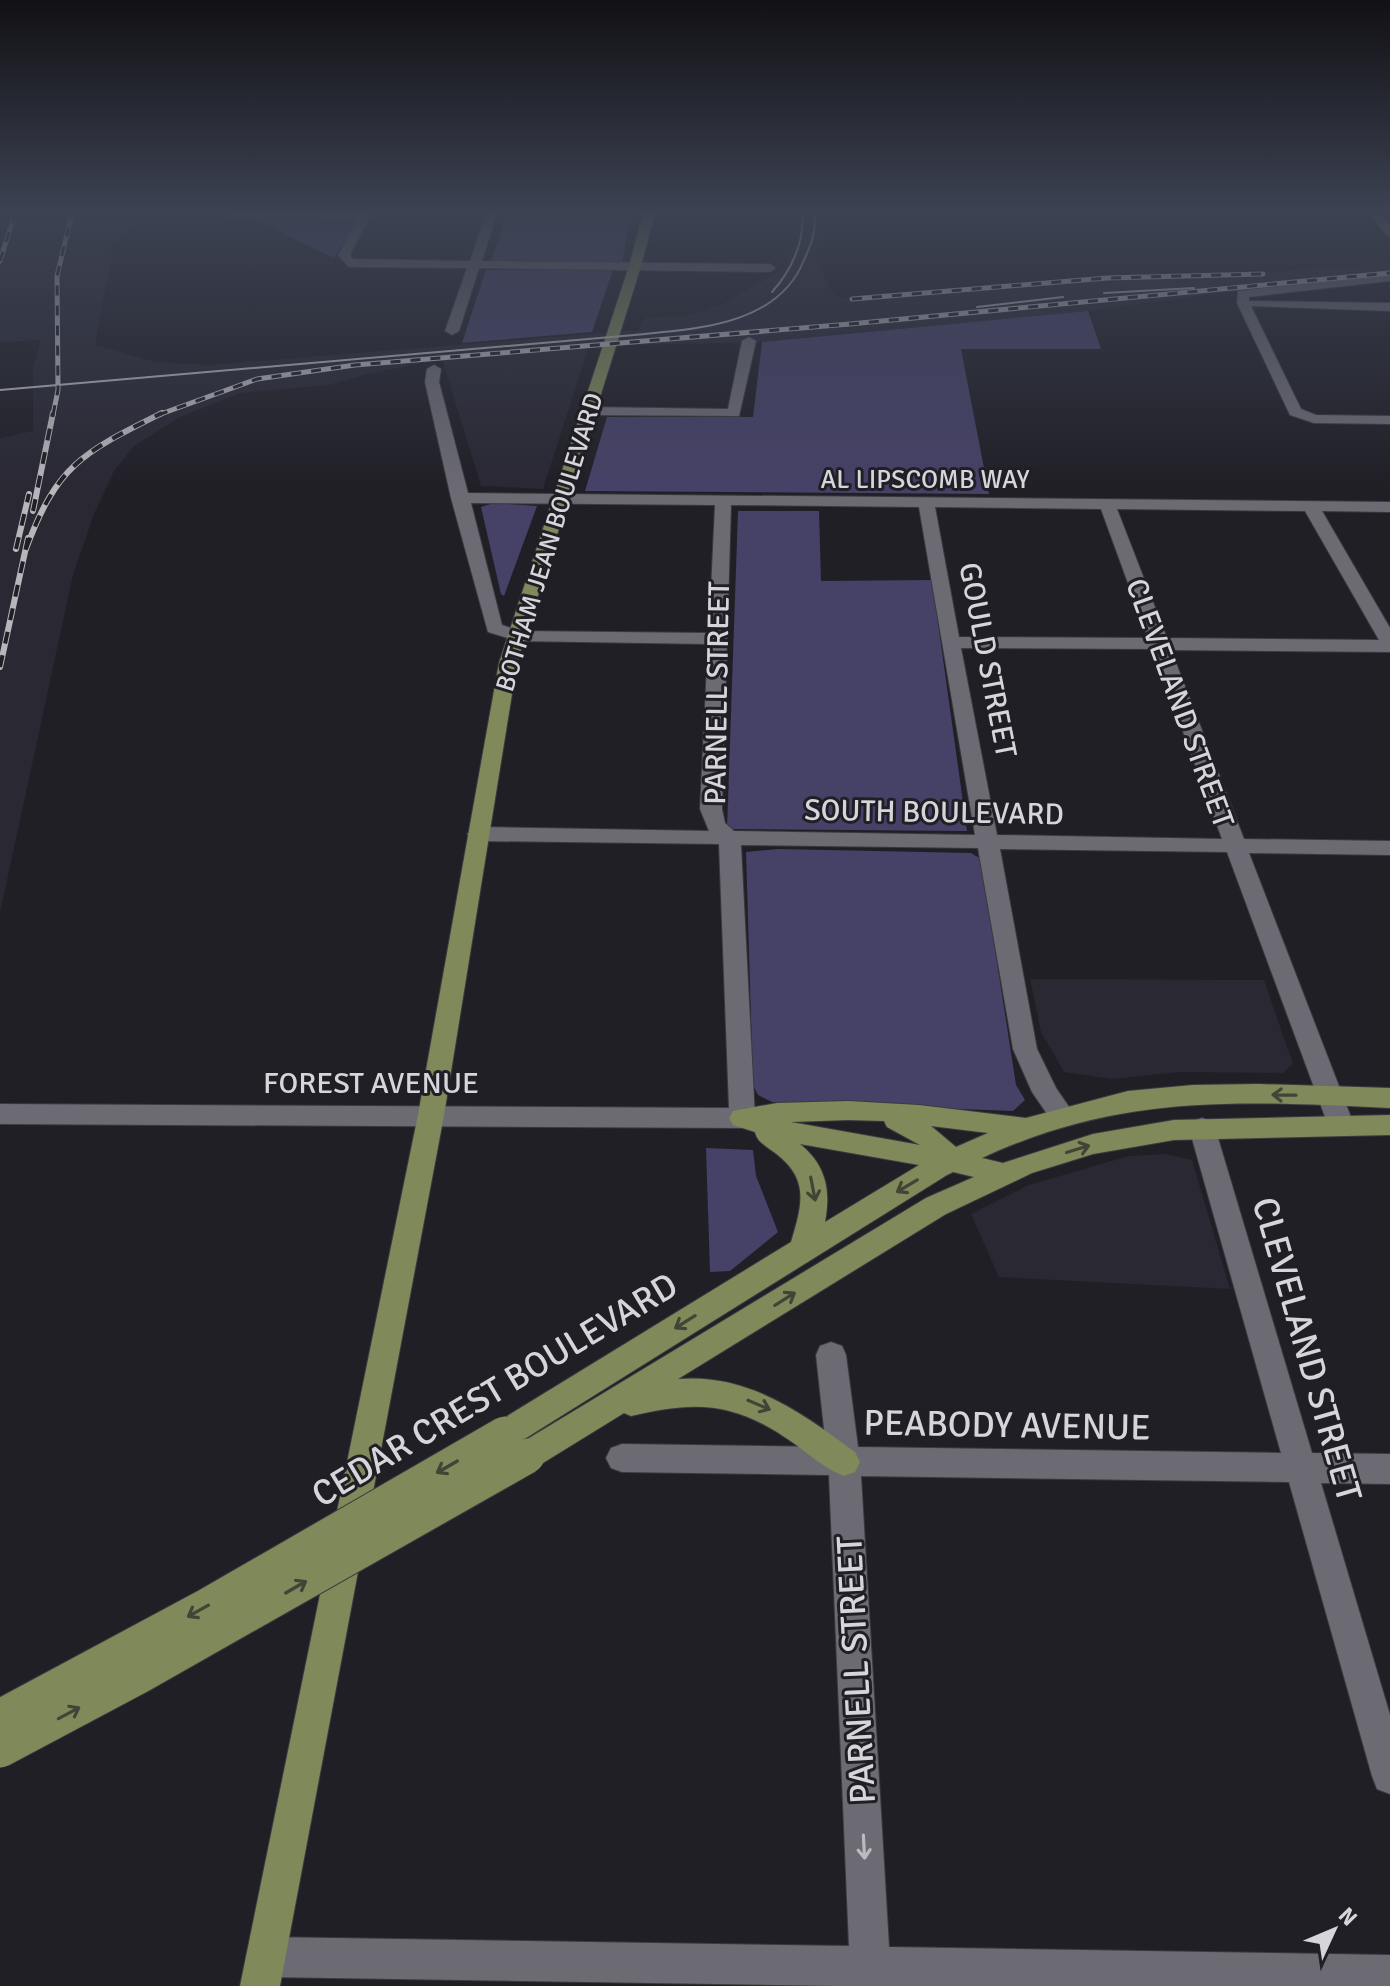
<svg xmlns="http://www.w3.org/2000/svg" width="1390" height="1986" font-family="Signika,sans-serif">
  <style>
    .built { fill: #292833 }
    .green { fill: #464167 }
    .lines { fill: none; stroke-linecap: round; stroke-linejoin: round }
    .minor-casing { stroke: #3b3a40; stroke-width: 2 }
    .major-casing { stroke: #3b3a40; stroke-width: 2 }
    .minor { fill: #6c6b73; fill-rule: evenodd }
    .major { fill: #80895a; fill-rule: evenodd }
    .tram { stroke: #b7b6bb; stroke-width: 2 }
    .rail-far1-casing { stroke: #b7b6bb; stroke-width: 5 }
    .rail-casing { stroke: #b7b6bb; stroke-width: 6 }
    .rail-far1 { stroke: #201f26; stroke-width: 3; stroke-dasharray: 10; stroke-linecap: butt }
    .rail { stroke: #201f26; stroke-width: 4; stroke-dasharray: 12; stroke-linecap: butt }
    .major-bridge-far1-casing { stroke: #3b3a40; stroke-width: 29; stroke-linecap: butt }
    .major-bridge-casing { stroke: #3b3a40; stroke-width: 37; stroke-linecap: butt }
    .major-bridge-far1 { stroke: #80895a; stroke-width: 27 }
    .major-bridge { stroke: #80895a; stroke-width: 35 }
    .oneway { stroke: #424438 }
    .oneway2 { stroke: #bcbac0 }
    .labels { text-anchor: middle; stroke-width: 6; stroke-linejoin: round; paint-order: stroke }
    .far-street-label { font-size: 26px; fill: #d6d5da; stroke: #201f26 }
    .street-label { font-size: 30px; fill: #d6d5da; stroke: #201f26 }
    .near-street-label { font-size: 36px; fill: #d6d5da; stroke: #201f26 }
  </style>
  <rect width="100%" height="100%" fill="#201f26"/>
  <!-- built -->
  <g class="built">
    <path d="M13,213H145V219L114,242L95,345L155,362L210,365L639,330L644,318L690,315L703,311L727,302L780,271L786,265L800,229L798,213L822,215V231L815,257L830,289L838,298L1126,274L1278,271L1390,264V275L1220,293L1088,311L762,342L589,346L543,489L481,486L442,359L368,374L328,385L241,393L180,417L134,446L114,471L94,514L73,575L0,913V438L33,431V368L41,340L0,342V253Z"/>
    <path d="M1030,979L1264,980L1293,1064L1283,1073L1180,1072L1112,1079L1064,1072L1041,1032Z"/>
    <path d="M1165,1154L1192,1160L1230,1289L999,1277L971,1214L1029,1185L1129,1156Z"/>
  </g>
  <!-- green -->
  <g class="green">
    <path d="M508,213H631L622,262L491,261Z"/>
    <path d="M265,218L346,219L356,222L334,258L254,219Z"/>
    <path d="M486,270H613L592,332L462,343Z"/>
    <path d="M1088,311L1101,349H961L989,494L585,491L607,417H753L762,342Z"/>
    <path d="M494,503L537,506L504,596L501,594L481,507Z"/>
    <path d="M738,511H819L821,581L932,580L967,831L727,829Z"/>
    <path d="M778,849L971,853L981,859L1016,1085L1025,1100L1013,1111L772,1102L758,1095L753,1085L746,852Z"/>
    <path d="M706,1148L753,1150L756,1176L778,1232L730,1271L710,1272Z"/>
  </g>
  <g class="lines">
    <defs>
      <g id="minor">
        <path d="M225,213H372L350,255L353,259L470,261L486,213H497L482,261L770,264L776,268L770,272L479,268L459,331L452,335L445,331L467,268L349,267L338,255L357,220L230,217Z"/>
        <path d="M1390,273V281L1249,297V301L1390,303V311L1251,306L1301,409L1316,415L1390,416V424L1314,423L1290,415L1237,303L1238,291Z"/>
        <path d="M749,337L756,341L739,416L588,415L581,411L588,407L728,409L742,341Z"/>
        <path d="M434,365L441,369L439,382L468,493L1390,502V512L1322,511L1390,628V652L1171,650L1244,839L1390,841V855L1249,853L1354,1125L1350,1132L1341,1135L1332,1132L1328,1125L1227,852L1000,849L1037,1049L1056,1088L1076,1117L1072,1124L1063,1127L1054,1124L1032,1092L1013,1049L978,848L741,845L755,1118L751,1125L742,1128L0,1124V1104L729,1108L719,844L478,841L467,834L478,827L709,831L700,809L708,644L517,641L488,632L451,498L425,382L427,369ZM471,503L715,505L709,633L519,631L502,625ZM731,505L919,507L975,835L734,831L725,823L722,809ZM935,507L1101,509L1148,638L959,637ZM1117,509L1305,511L1379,640L1167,638ZM961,648L1153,649L1222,839L997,835Z"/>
        <path d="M1202,1118L1211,1121L1215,1128L1312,1453L1390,1454V1484L1321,1483L1390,1715V1794L1377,1789L1372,1776L1289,1482L861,1476L889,1947L1390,1955V1986H836L266,1977L252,1971L246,1957L252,1943L266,1937L849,1946L829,1475L622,1472L611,1468L606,1458L611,1448L622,1444L826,1447L816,1355L820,1346L831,1342L842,1346L846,1355L858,1447L1281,1453L1189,1128L1193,1121Z"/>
      </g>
      <g id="major">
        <path d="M643,213H655L641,266L517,663L444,1115L280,1986H240L418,1115L499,663L629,266Z"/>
        <path d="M1370,213H1380L1390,225V237L1386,235Z"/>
        <path d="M1259,1084L1390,1088V1108C1241,1101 1121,1093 982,1158L1003,1163L1093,1134L1174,1120L1390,1115V1135L1174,1140L1093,1154L1032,1173L946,1214L678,1379C748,1373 802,1413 855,1452L860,1462L855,1472L844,1476C825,1469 809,1454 792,1442C735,1402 697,1400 631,1416L624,1413L538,1466L527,1470L516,1466L511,1456L516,1446L926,1198L974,1177L953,1172L947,1175L526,1438L515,1442L504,1438L499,1428L504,1418L791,1242C803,1202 810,1177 771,1150C763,1144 757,1141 755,1132L733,1125L729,1118L733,1111L777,1103L848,1101L919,1105L1026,1118L1128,1091L1193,1085ZM848,1120L884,1121L887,1127L920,1145L791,1122ZM931,1126L988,1133L956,1147ZM800,1144L919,1165L825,1222C831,1190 826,1165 800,1144Z"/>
      </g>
    </defs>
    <!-- minor casing -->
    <use href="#minor" class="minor-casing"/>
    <!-- major casing -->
    <use href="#major" class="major-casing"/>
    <!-- minor -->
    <use href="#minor" class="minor"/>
    <!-- major -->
    <use href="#major" class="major"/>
    <!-- tram -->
    <g class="tram">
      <path d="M772,292C791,271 805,242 802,213"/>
      <path d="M1104,293L1194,288"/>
      <path d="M977,307L1063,297"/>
      <path d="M0,390L634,335C695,329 778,326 804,260C811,245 817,230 814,213"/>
    </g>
    <defs>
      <g id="rail-far1">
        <path d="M0,261L15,213"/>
        <path d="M852,299L1107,278L1263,274"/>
        <path d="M53,415L58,390L57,276L72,213"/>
        <path d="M158,415L257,379L355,365L850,324L1390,273"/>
      </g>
      <g id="rail">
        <path d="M33,511L53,413"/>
        <path d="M16,549L29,494"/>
        <path d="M26,549C57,464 84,452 162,413"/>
        <path d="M0,667L28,538"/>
      </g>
    </defs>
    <!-- rail-far1 casing -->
    <use href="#rail-far1" class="rail-far1-casing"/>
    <!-- rail casing -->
    <use href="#rail" class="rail-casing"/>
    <!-- rail-far1 -->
    <use href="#rail-far1" class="rail-far1"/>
    <!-- rail -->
    <use href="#rail" class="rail"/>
    <defs>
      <path id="major-bridge-far1" d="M502,1436L515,1428"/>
      <g id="major-bridge">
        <path d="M0,1717L207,1606L505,1434"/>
        <path d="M0,1750L141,1675L527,1456"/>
      </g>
    </defs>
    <!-- major-bridge-far1 casing -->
    <use href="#major-bridge-far1" class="major-bridge-far1-casing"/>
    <!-- major-bridge casing -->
    <use href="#major-bridge" class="major-bridge-casing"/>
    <!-- major-bridge-far1 -->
    <use href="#major-bridge-far1" class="major-bridge-far1"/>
    <!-- major-bridge -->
    <use href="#major-bridge" class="major-bridge"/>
  </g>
  <!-- one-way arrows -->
  <defs><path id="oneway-shaft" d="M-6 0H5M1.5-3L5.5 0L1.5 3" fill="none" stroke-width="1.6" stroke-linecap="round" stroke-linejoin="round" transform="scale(2)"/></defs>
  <g class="oneway">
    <use href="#oneway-shaft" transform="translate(1284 1095) rotate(-179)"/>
    <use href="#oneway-shaft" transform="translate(1078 1149) rotate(-17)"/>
    <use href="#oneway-shaft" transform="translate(907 1186) rotate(149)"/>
    <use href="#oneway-shaft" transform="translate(813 1189) rotate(79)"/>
    <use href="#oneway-shaft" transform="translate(785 1299) rotate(-32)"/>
    <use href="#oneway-shaft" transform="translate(685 1322) rotate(148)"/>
    <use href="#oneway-shaft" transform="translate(759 1405) rotate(23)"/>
    <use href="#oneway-shaft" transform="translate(447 1467) rotate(150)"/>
    <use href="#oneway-shaft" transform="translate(296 1587) rotate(-30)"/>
    <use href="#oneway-shaft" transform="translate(198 1611) rotate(151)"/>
    <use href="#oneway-shaft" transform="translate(69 1713) rotate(-28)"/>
  </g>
  <use class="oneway2" href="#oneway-shaft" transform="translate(864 1847) rotate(87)"/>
  <!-- sky -->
  <linearGradient id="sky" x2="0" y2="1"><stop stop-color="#121115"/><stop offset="0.43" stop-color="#3c4252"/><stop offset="1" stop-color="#3c4252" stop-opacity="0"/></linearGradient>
  <rect width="1390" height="491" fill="url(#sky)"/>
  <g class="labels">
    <!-- far-street labels -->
    <g class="far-street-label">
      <text x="925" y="488">AL LIPSCOMB WAY</text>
      <text transform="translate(549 542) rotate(-73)" y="9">BOTHAM JEAN BOULEVARD</text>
    </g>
    <!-- street labels -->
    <g class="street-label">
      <text transform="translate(988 660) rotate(79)" y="10">GOULD STREET</text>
      <text transform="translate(717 693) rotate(-89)" y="10">PARNELL STREET</text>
      <text transform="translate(1180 703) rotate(70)" y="10">CLEVELAND STREET</text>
      <text transform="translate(934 812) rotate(1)" y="10">SOUTH BOULEVARD</text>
      <text x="371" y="1093">FOREST AVENUE</text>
    </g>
    <!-- near-street labels -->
    <g class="near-street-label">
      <text transform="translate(1308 1349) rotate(74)" y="13">CLEVELAND STREET</text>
      <text transform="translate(494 1389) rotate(-31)" y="13">CEDAR CREST BOULEVARD</text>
      <text transform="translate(1007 1424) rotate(1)" y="13">PEABODY AVENUE</text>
      <text transform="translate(855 1670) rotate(-93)" y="13">PARNELL STREET</text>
    </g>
  </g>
  <!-- north arrow -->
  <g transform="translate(1334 1930) rotate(46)" stroke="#201f26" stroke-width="6" paint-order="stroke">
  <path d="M0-6L14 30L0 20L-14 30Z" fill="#d6d5da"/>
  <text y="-12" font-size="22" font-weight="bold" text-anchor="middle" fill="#d6d5da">N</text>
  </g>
</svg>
